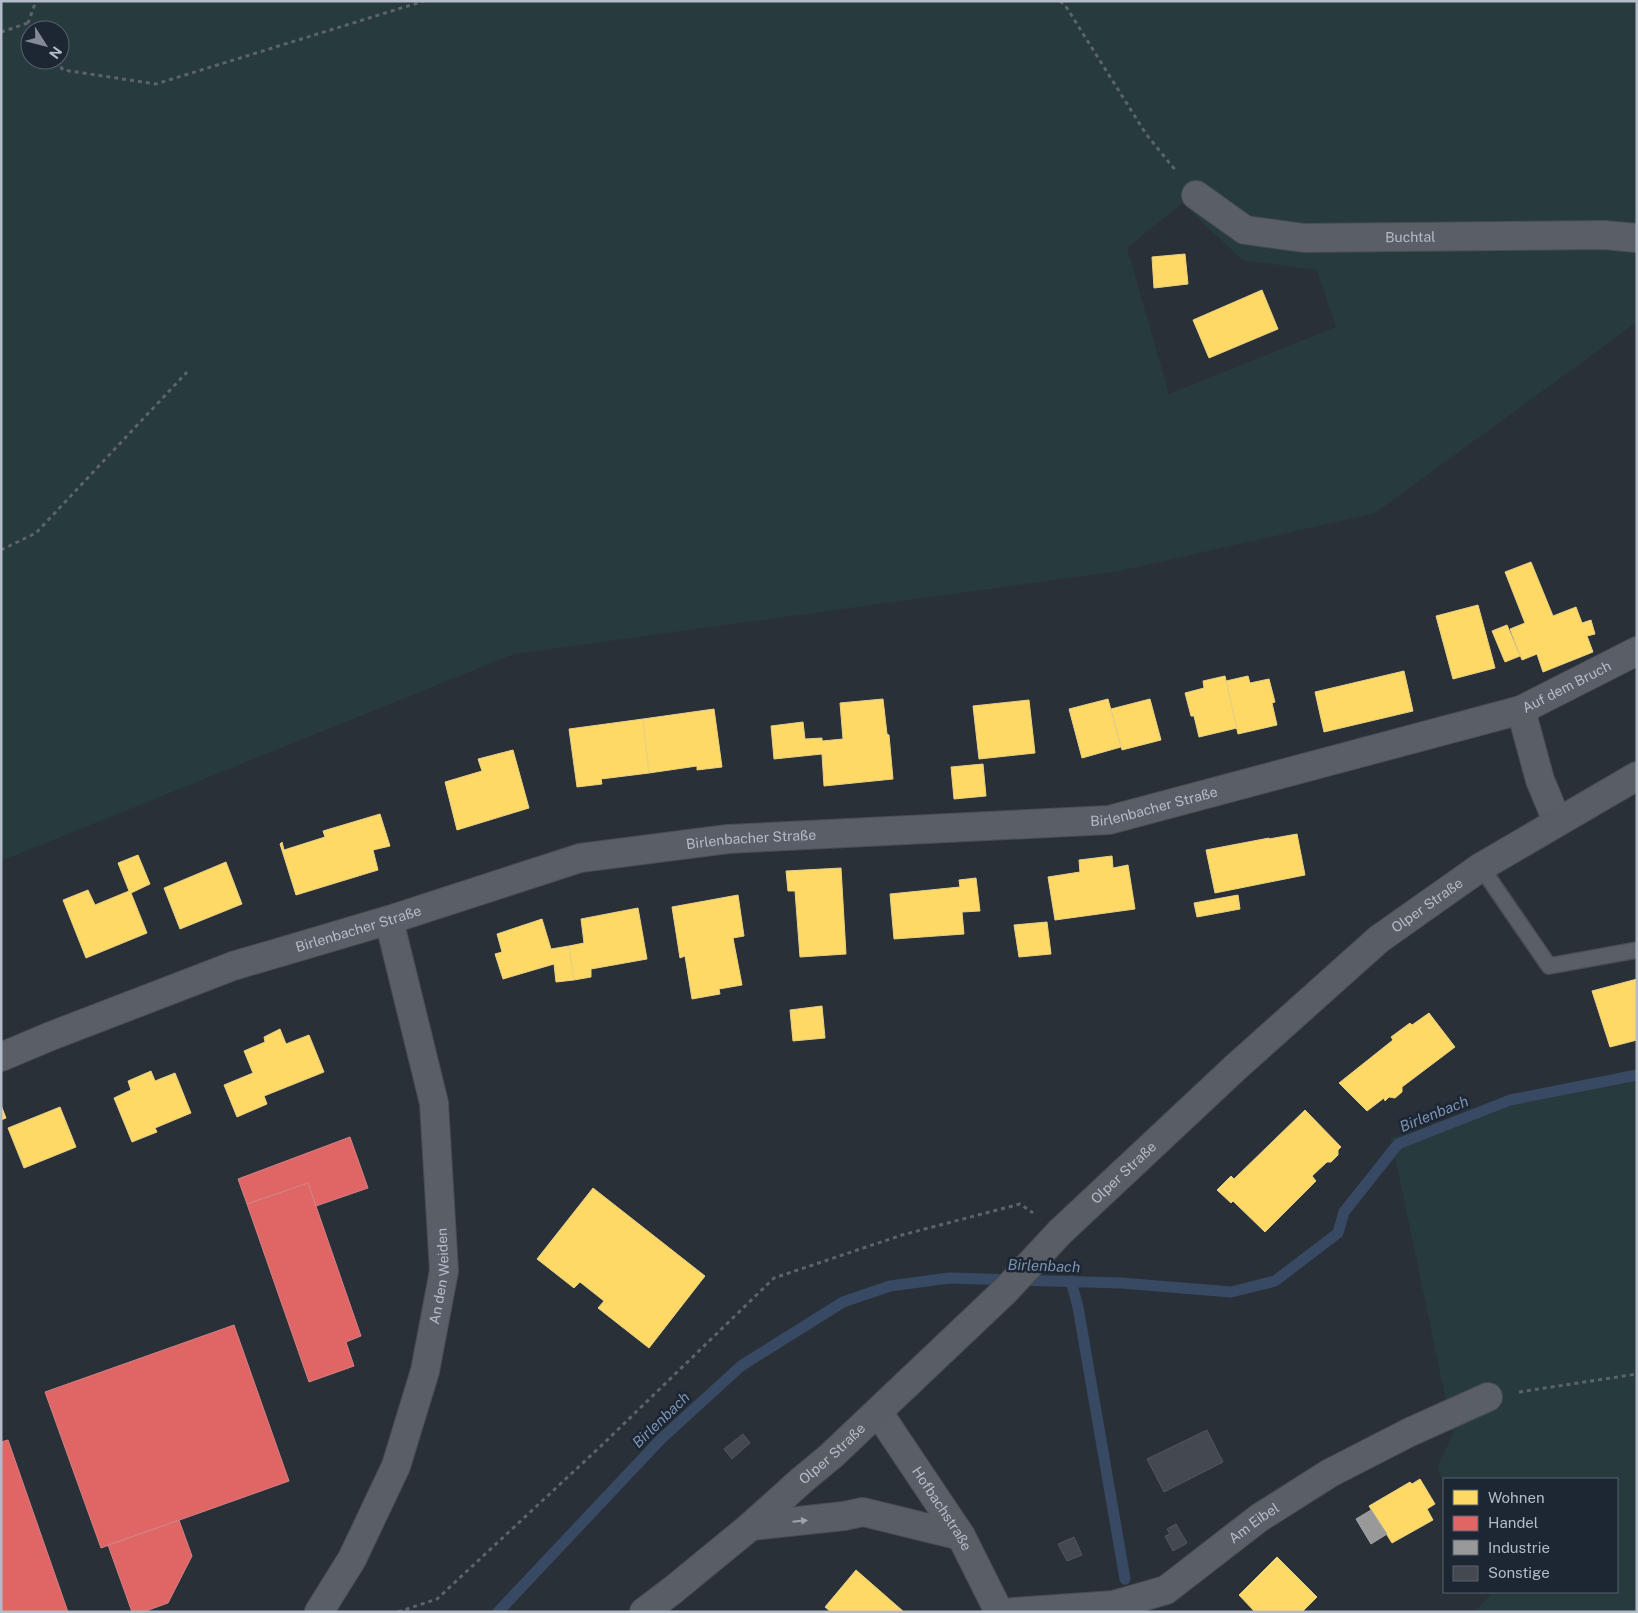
<svg xmlns="http://www.w3.org/2000/svg" width="1638" height="1613" font-family="'Public Sans',sans-serif">
	<style>
		.green { fill: #273a3e; fill-rule: evenodd }
		.homes { fill: #ffd966; stroke: #e8d084 }
		.shops { fill: #e06666; stroke: #d38084 }
		.industry { fill: #999; stroke: #a1a4a7 }
		.lines { fill: none; stroke-linecap: round; stroke-linejoin: round }
		.stream { stroke: #384963; stroke-width: 11 }
		.building { fill: #444950; stroke: #52575f }
		.lane-casing { stroke: #484c53; stroke-width: 18 }
		.street-casing { stroke: #484c53; stroke-width: 30 }
		.secondary-casing { stroke: #484c53; stroke-width: 30 }
		.path { stroke: #5d636a; stroke-width: 3; stroke-dasharray: 4 4; stroke-linecap: butt }
		.lane { stroke: #5a5e66; stroke-width: 15 }
		.street { stroke: #5a5e66; stroke-width: 28 }
		.secondary { stroke: #595d64; stroke-width: 28 }
		.oneway { fill: #9da4b0 }
		.labels { text-anchor: middle; stroke-width: 5; stroke-linejoin: round; paint-order: stroke }
		.street-label { font-size: 14px; fill: #b4bcc9; stroke: #1d2633 }
		.water-label { font-size: 15px; font-style: italic; fill: #7c92b1; stroke: #1d2633 }
	</style>
	<rect width="100%" height="100%" fill="#2a3038"/>
	<path class="green" d="M1 1H1637V322L1375 513 1120 571 514 654 1 861ZM30 30H60V60H30ZM1182 203 1242 260 1317 270 1336 327 1169 394 1127 248Z
		M1637 1069V1612H1474L1493 1592H1617V1479H1444V1483L1437 1467 1453 1434 1391 1138Z"/>
	<path class="homes" d="M1185 254 1188 284 1154 288 1152 257Z
		M1262 290 1278 329 1209 358 1193 320Z
		M1531 562 1553 616 1576 607 1582 623 1591 620 1595 634 1587 636 1593 652 1543 672 1537 654 1522 660 1510 629 1525 623 1505 572Z
		M1478 605 1495 668 1453 679 1436 616Z
		M1507 625 1520 656 1505 662 1492 631Z
		M1404 671 1413 711 1324 732 1315 692Z
		M1225 676 1237 728 1199 737 1194 716H1191L1185 693 1204 688 1203 681Z
		M1248 676 1250 683 1269 679 1275 702 1272 703 1277 725 1238 734 1226 681Z
		M883 699 887 734 889 735 893 779 824 786 822 754 774 759 771 726 803 722 805 739 822 738V741L843 739 840 703Z
		M1108 699 1121 747 1082 758 1069 709Z
		M1150 699 1161 740 1122 750 1111 709Z
		M1029 700 1035 753 979 759 973 706Z
		M714 709 722 767 697 770V766L649 773 643 719Z
		M643 719 649 773 601 779 602 784 577 787 569 729Z
		M513 750 529 808 457 830 445 782 482 771 478 759Z
		M983 764 986 796 954 799 951 767Z
		M380 814 390 846 373 850 378 870 296 895 280 844 282 842 284 850 325 837 323 831Z
		M1297 834 1305 875 1215 893 1206 850 1269 838V839Z
		M138 855 150 884 131 893 147 933 86 958 63 900 88 890 95 905 129 891 118 863Z
		M1112 856 1113 868 1128 865 1135 909 1055 920 1048 877 1080 872 1079 860Z
		M226 862 242 904 180 929 164 888Z
		M841 868 846 954 800 957 795 891H788L786 871Z
		M976 878 980 911 962 912 964 934 894 939 890 894 960 887 959 880Z
		M738 895 744 936 733 938 742 985 719 989 720 994 692 999 685 956 680 958 672 907Z
		M1238 895 1240 909 1197 917 1194 903Z
		M638 908 647 959 591 969V977L574 980 569 946 584 943 581 919Z
		M542 919 551 949 569 946 574 980 556 982 554 964 503 979 495 954 502 952 497 934Z
		M1047 922 1051 954 1019 957 1014 925Z
		M1637 979V1040L1610 1047 1592 991Z
		M822 1006 825 1038 793 1041 790 1010Z
		M1429 1013 1455 1047 1402 1087V1092L1395 1098 1389 1097 1385 1101 1384 1098 1367 1111 1339 1083 1393 1040 1391 1037 1410 1023 1412 1025Z
		M280 1029 286 1044 309 1035 324 1072 264 1096 267 1104 237 1117 224 1085 253 1073 244 1051 265 1042 264 1037Z
		M151 1071 155 1081 175 1073 191 1113 155 1128 157 1132 132 1142 114 1098 131 1090 128 1081Z
		M1 1105 6 1118 1 1120Z
		M60 1107 76 1147 24 1168 8 1128Z
		M1305 1110 1341 1147 1338 1150V1155L1331 1162H1327L1312 1176 1316 1181 1265 1232 1233 1201 1231 1203 1217 1190 1231 1176 1234 1179Z
		M593 1188 705 1276 649 1348 598 1308 604 1301 580 1282 574 1288 537 1259Z
		M1420 1479 1435 1504 1427 1509 1433 1520 1392 1543 1369 1506 1410 1482 1412 1484Z
		M1277 1557 1317 1597 1302 1612H1255L1239 1595Z
		M856 1570 904 1612H831L825 1607Z"/>
	<path class="shops" d="M350 1137 368 1188 316 1206 308 1183 247 1204 238 1179Z
		M308 1183 361 1336 346 1342 354 1366 309 1382 247 1204Z
		M234 1325 289 1481 101 1548 45 1392Z
		M8 1440 68 1612H1V1442Z
		M179 1520 192 1556 168 1603 143 1612H132L108 1545Z"/>
	<path class="industry" d="M1371 1510 1387 1534 1371 1544 1356 1519Z"/>
	<g class="lines">
		<path class="stream" d="M1071 1281 1078 1307 1125 1579
			M498 1612 661 1439 741 1366 843 1302 890 1286 949 1278 1121 1283 1231 1292 1275 1281 1338 1233 1344 1212 1398 1144 1510 1100 1637 1075"/>
	</g>
	<path class="building" d="M1207 1430 1223 1462 1164 1492 1147 1459Z
		M743 1434 750 1443 732 1459 724 1449Z
		M1176 1524 1187 1543 1173 1551 1165 1536 1170 1534 1167 1529Z
		M1074 1537 1082 1555 1067 1561 1058 1544Z"/>
	<g class="lines">
		<g class="lane-casing">
			<path id="lane" d="M1481 867 1549 966 1637 950"/>
		</g>
		<g class="street-casing">
			<g id="street">
				<path id="s1" d="M1196 195 1245 230 1304 238 1604 235 1637 238"/>
				<path d="M1521 710 1540 780 1557 821"/>
				<path id="s2" d="M1 1057 51 1036 233 966 389 920 580 858 728 839 1109 820 1521 710 1637 651"/>
				<path id="s3" d="M878 1412 961 1536 999 1612"/>
				<path id="s4" d="M319 1612 352 1559 396 1466 425 1371 444 1271 434 1103 389 920"/>
				<path id="s5" d="M1013 1612 1114 1605 1166 1590 1259 1518 1330 1473 1410 1432 1488 1397"/>
			</g>
		</g>
		<g class="secondary-casing">
			<g id="secondary">
				<path d="M751 1526 844 1516 863 1512 961 1536"/>
				<path id="s6" d="M644 1612 673 1590 751 1526 802 1480 831 1456 1006 1290 1060 1232 1236 1067 1379 939 1481 867 1637 776"/>
			</g>
		</g>
		<path class="path" d="M1060 1 1065 5 1146 134 1176 171
			M33 30 28 23 36 1
			M1 32 28 23
			M56 60 63 70 156 84 424 1
			M1 550 36 533 187 372
			M1519 1392 1637 1374
			M398 1612 437 1599 601 1446 774 1278 902 1235 1020 1204 1033 1213"/>
		<use href="#lane" class="lane"/>
		<use href="#street" class="street"/>
		<use href="#secondary" class="secondary"/>
	</g>
	<defs><path id="oneway-solid" d="M-6-.8H1V-3.2L6.5 0L1 3.2V.8H-6Z" transform="scale(1.25)"/></defs>
	<use class="oneway" href="#oneway-solid" transform="translate(800 1521) rotate(-6)"/>
	<g class="labels">
		<g class="street-label">
			<text dy="5" stroke="none"><textPath href="#s1" startOffset="226">Buchtal</textPath></text>
			<text dy="5" stroke="none"><textPath href="#s2" startOffset="1621">Auf dem Bruch</textPath></text>
			<text dy="5" stroke="none"><textPath href="#s2" startOffset="1190">Birlenbacher Straße</textPath></text>
			<text dy="5" stroke="none"><textPath href="#s2" startOffset="785">Birlenbacher Straße</textPath></text>
			<text dy="5" stroke="none"><textPath href="#s6" startOffset="1056">Olper Straße</textPath></text>
			<text dy="5" stroke="none"><textPath href="#s2" startOffset="380">Birlenbacher Straße</textPath></text>
			<text dy="5" stroke="none"><textPath href="#s6" startOffset="651">Olper Straße</textPath></text>
			<text dy="5" stroke="none"><textPath href="#s4" startOffset="361">An den Weiden</textPath></text>
			<text dy="5" stroke="none"><textPath href="#s6" startOffset="246">Olper Straße</textPath></text>
			<text dy="5" stroke="none"><textPath href="#s3" startOffset="116">Hofbachstraße</textPath></text>
			<text dy="5" stroke="none"><textPath href="#s5" startOffset="266">Am Eibel</textPath></text>
		</g>
		<g class="water-label">
			<text transform="translate(1434 1114) rotate(-22)" y="5">Birlenbach</text>
			<text transform="translate(1044 1266) rotate(2)" y="5">Birlenbach</text>
			<text transform="translate(661 1420) rotate(-44)" y="5">Birlenbach</text>
		</g>
	</g>
	<rect width="1638" height="1613" fill="none" stroke="#b4bcc9" stroke-width="5"/>
	<rect x="1443" y="1478" width="175" height="115" fill="#1d2633" stroke="#59626f"/>
	<rect x="1453" y="1490" width="25" height="15" fill="#ffd966" stroke="#59626f"/>
	<text x="1488" y="1503" font-size="15" fill="#b4bcc9">Wohnen</text>
	<rect x="1453" y="1516" width="25" height="15" fill="#e06666" stroke="#59626f"/>
	<text x="1488" y="1528" font-size="15" fill="#b4bcc9">Handel</text>
	<rect x="1453" y="1540" width="25" height="15" fill="#999999" stroke="#59626f"/>
	<text x="1488" y="1553" font-size="15" fill="#b4bcc9">Industrie</text>
	<rect x="1453" y="1566" width="25" height="15" fill="#444950" stroke="#59626f"/>
	<text x="1488" y="1578" font-size="15" fill="#b4bcc9">Sonstige</text>
	<g transform="translate(45 45) rotate(126)"><circle r="24" fill="#1d2633" stroke="#59626f"/>
	<path d="M0-4L9 19L0 12L-9 19Z" fill="#848b96"/>
	<text y="-8" font-size="14" font-weight="bold" text-anchor="middle" fill="#b4bcc9">N</text>
	</g>
</svg>
